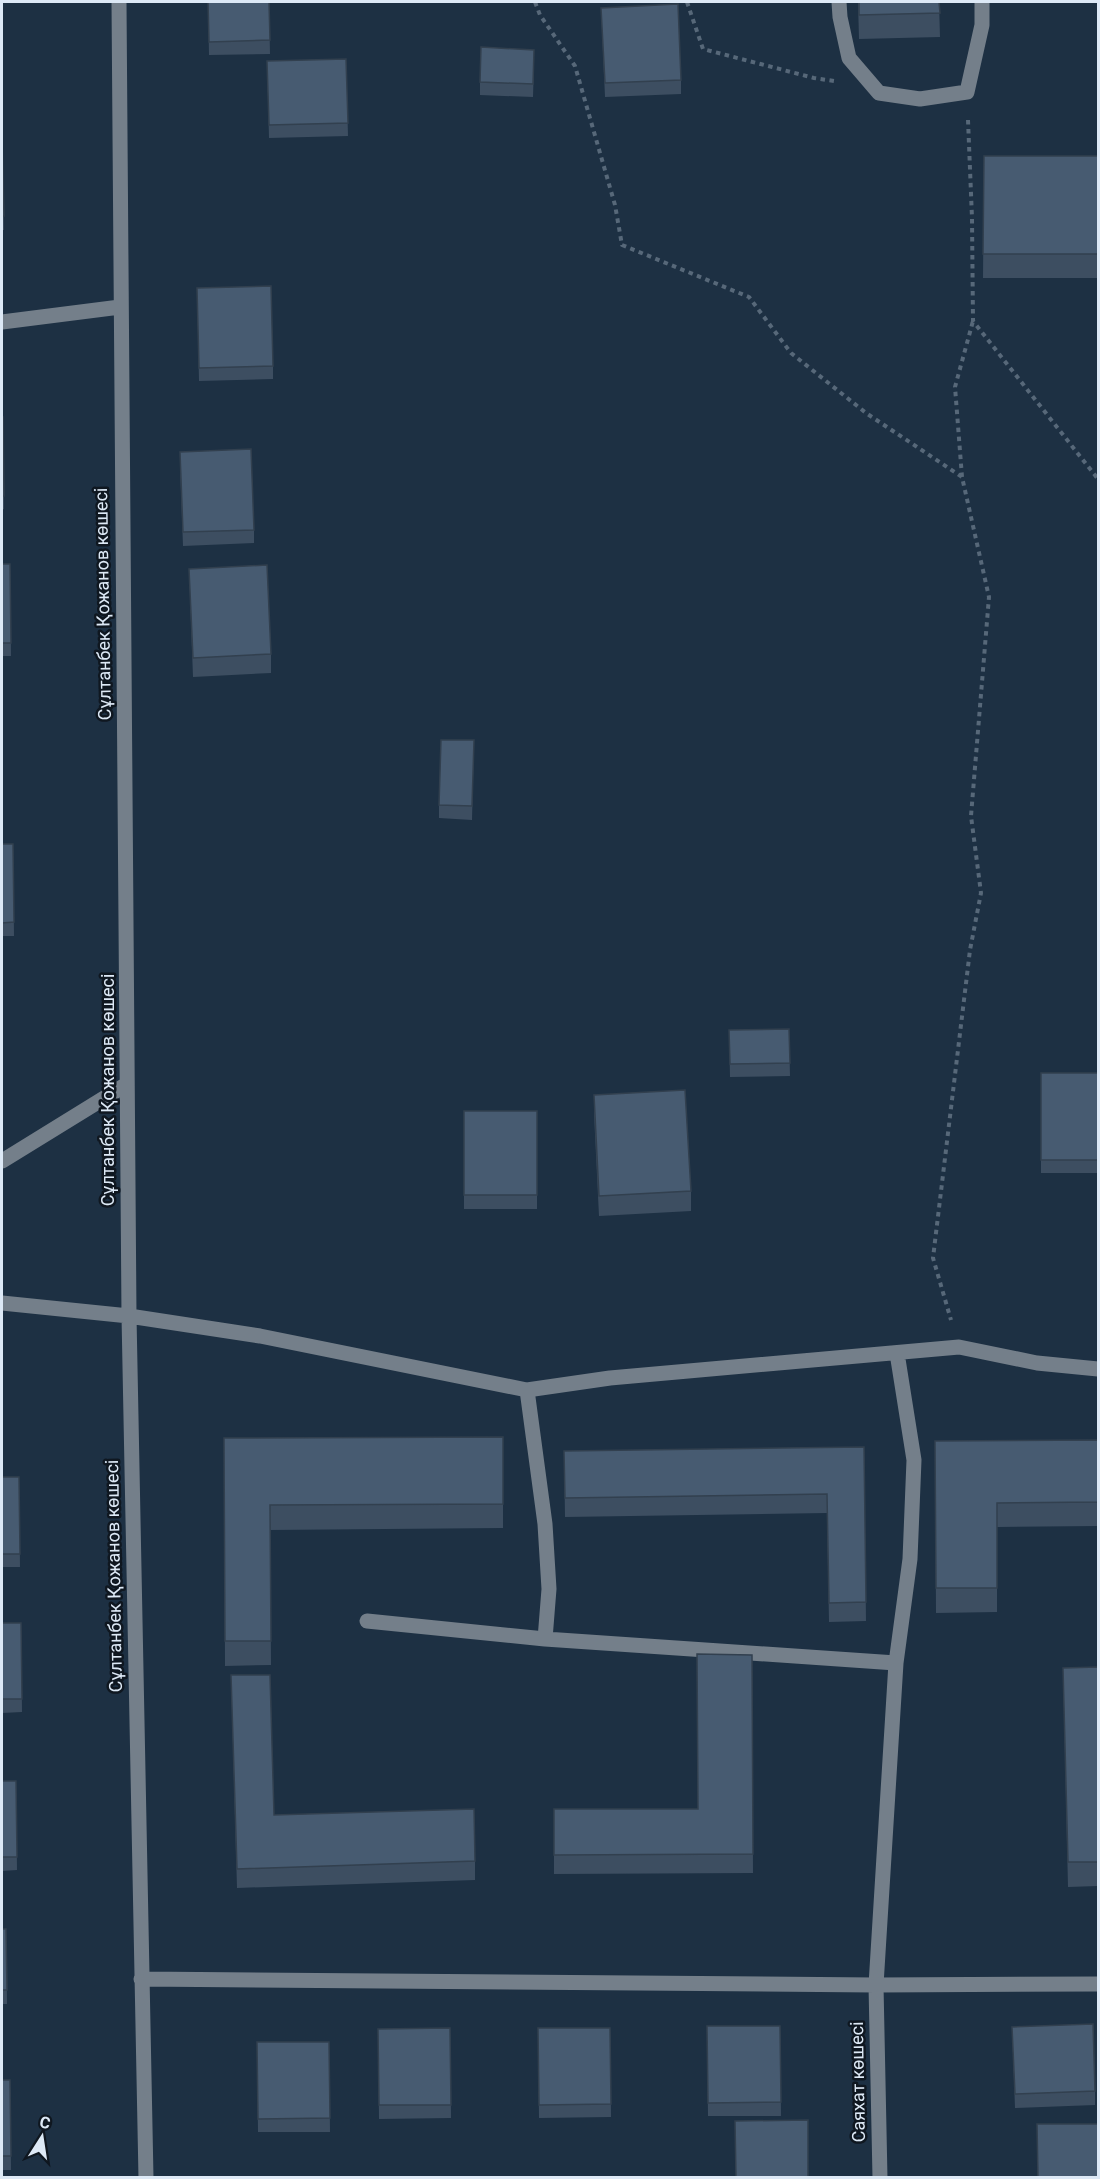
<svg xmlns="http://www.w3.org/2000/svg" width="1100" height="2179" font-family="Roboto,sans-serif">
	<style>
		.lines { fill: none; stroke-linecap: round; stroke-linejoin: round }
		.path { stroke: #576879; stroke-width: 4; stroke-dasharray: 4.5 4.5; stroke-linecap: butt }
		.minor { stroke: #747f8a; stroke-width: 15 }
		.wall { fill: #3d4e61 }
		.building { fill: #475b71; stroke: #32404f; stroke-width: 1.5 }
		.labels { text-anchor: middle; stroke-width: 5; stroke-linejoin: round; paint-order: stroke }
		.street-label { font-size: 18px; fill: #dde9f6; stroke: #0f1720 }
	</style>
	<rect width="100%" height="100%" fill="#1d3043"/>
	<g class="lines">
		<path class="path" d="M535 2 540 15 575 66 615 205 622 245 749 297 791 353 866 413 962 477 989 597 971 816 981 893 970 950 933 1258 951 1320
			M687 2 703 49 814 78 834 81
			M968 120 972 218 973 321 1098 479
			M962 477 955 387 973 321"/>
		<path class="minor" d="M119 2 129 1316 146 2178
			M839 2 840 17 849 58 879 93 920 99 967 92 982 25V2
			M2 322 120 307
			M2 1161 127 1084
			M2 1303 129 1316 260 1336 527 1390 610 1378 959 1347 1037 1363 1098 1369
			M527 1390 545 1524 549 1589 545 1639
			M367 1621 545 1639 896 1663 876 1985 880 2178
			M896 1663 910 1559 914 1460 897 1353
			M141 1979 876 1985 1098 1984"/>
	</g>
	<path class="wall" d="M208 2H269L270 54 209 55Z
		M858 2H939L940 37 859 39Z
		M601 8 681 80V94L605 97Z
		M346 59 348 136 269 138 267 61Z
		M534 63 533 97 480 95V82Z
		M2 138 4 230H2Z
		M984 156H1098V278H983Z
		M197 288 273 366V379L199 381Z
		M2 417H3L4 509 2 510Z
		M180 465 254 530V543L183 546Z
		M2 564H10L11 656H2Z
		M189 569 271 654V673L193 677Z
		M474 740 472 820 439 818V805Z
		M2 844H13L14 936H2Z
		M789 1029 790 1076 730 1077 729 1030Z
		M1041 1073H1098V1173H1041Z
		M594 1095 691 1191V1211L599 1216 594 1114Z
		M464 1111H537V1209H464Z
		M503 1437V1528L270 1530 271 1665 225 1666 224 1438Z
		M1098 1440V1526L997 1527V1612L936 1613 935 1441Z
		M864 1447 866 1621 829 1622 827 1513 565 1517 564 1451Z
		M2 1477H19L20 1567H2Z
		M2 1623H21L22 1712 2 1713Z
		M752 1655 753 1873 554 1874V1809H698Z
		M1098 1667V1886L1068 1887 1063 1668Z
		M231 1675 274 1815 475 1861V1880L237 1888Z
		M2 1781H16L17 1870 2 1871Z
		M2 1929H6L7 2004H2Z
		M707 2026H780L781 2116H708Z
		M1012 2027 1095 2091V2105L1015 2108Z
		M450 2028 451 2118 379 2119 378 2029Z
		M538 2028H610L611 2117 539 2118Z
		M257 2042H329L330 2132H258Z
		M2 2080H10L11 2170H2Z"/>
	<path class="building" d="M208 2H269L270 40 209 42Z
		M859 2H939L940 13 859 15Z
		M678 4 681 80 605 83 601 8Z
		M481 47 534 50 533 84 480 82Z
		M346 59 348 123 269 125 267 61Z
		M2 138 4 216H2Z
		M984 156H1098V254H983Z
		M271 286 273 366 199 368 197 288Z
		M2 417H3L4 496H2Z
		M251 449 254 530 183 532 180 452Z
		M2 564H10L11 643H2Z
		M267 565 271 654 193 658 189 569Z
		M441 740H474L472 806 439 805Z
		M2 844H13L14 922 2 923Z
		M789 1029 790 1063 730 1064 729 1030Z
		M1041 1073H1098V1160H1041Z
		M685 1090 691 1191 599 1196 594 1095Z
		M464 1111H537V1195H464Z
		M503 1437V1504L270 1505 271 1641H225L224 1438Z
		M1098 1440V1502L997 1503V1588H936L935 1441Z
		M864 1447 866 1602 829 1603 827 1494 565 1498 564 1451Z
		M2 1477H19L20 1554H2Z
		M2 1623H21L22 1699H2Z
		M697 1654 752 1655 753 1854 554 1855V1809H698Z
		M1098 1667V1862H1068L1063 1668Z
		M231 1675H270L274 1815 474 1809 475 1861 237 1869Z
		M2 1781H16L17 1857H2Z
		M2 1929H6L7 1990H2Z
		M1093 2024 1095 2091 1015 2094 1012 2027Z
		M707 2026H780L781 2102 708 2103Z
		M450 2028 451 2105H379L378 2029Z
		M538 2028H610L611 2104 539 2105Z
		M257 2042H329L330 2118 258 2119Z
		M2 2080H10L11 2156H2Z
		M808 2120V2178H736L735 2121Z
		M1037 2124H1098V2178H1038Z"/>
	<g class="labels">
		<g class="street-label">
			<text transform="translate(103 604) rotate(-91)" y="6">Сұлтанбек Қожанов көшесі</text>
			<text transform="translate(108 1090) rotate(-90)" y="6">Сұлтанбек Қожанов көшесі</text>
			<text transform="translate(114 1576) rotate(-91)" y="6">Сұлтанбек Қожанов көшесі</text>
			<text transform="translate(858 2082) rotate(-91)" y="6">Саяхат көшесі</text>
		</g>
	</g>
	<rect width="1100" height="2179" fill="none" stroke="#dde9f6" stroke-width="6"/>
	<g transform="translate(42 2137) rotate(12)" stroke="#0f1720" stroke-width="4.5" paint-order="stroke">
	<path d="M0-4.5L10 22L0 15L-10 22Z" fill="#dde9f6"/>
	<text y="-9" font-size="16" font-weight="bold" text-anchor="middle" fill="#dde9f6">С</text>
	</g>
</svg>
